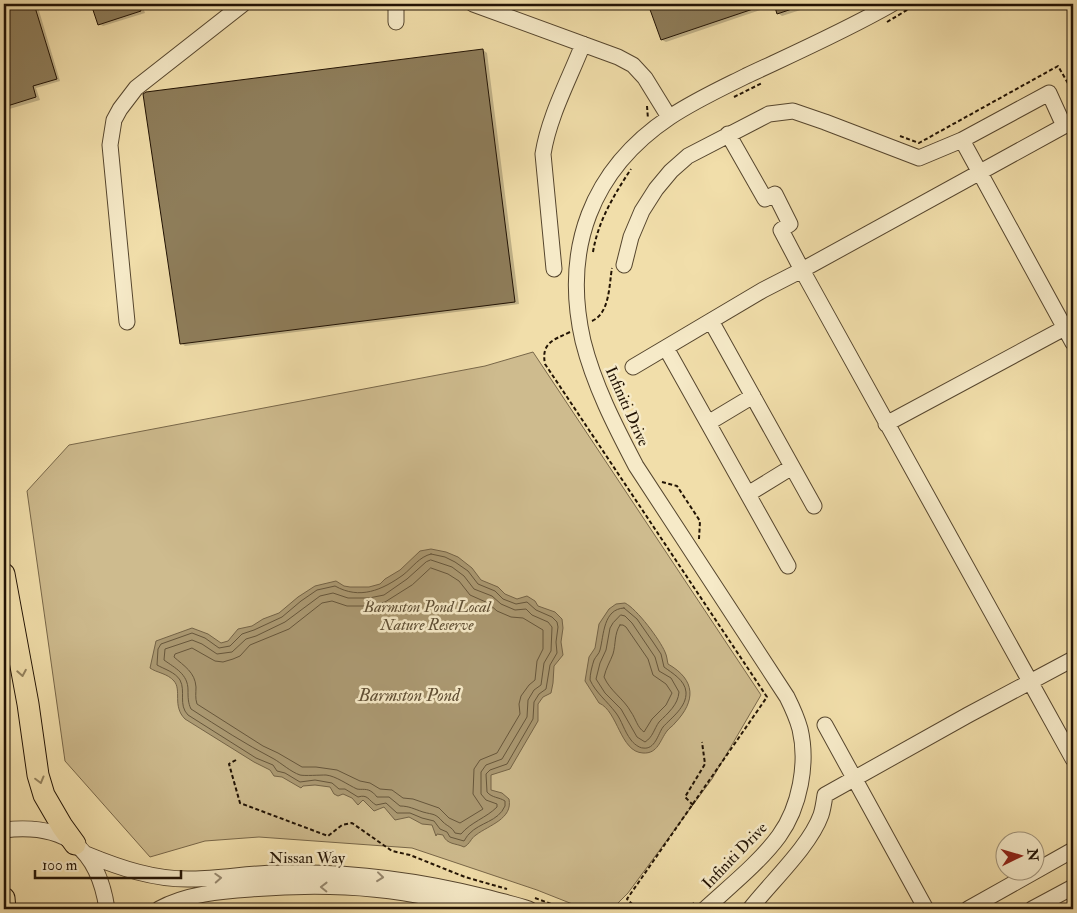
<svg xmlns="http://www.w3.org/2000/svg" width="1077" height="913" font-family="'IM FELL Double Pica',serif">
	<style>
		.green { fill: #cebb8e; stroke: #786749 }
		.water { fill: #ab9972; stroke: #746346 }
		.shadow { fill: #0003 }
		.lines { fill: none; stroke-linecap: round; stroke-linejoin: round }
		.shore { stroke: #66563b; stroke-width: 1 }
		.building { fill: #8e7d5a; stroke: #221304 }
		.minor-casing { stroke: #56462e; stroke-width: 17 }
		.highway-casing { stroke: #221304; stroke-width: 23 }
		.path { stroke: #221304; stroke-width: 2; stroke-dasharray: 4 2.5; stroke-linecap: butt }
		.minor { stroke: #f6eac8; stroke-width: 15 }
		.highway { stroke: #f1deaa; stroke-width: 21 }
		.oneway { stroke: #94835f }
		.oneway2 { stroke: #978970 }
		.labels { text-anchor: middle; stroke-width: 5; stroke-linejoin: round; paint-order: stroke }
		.street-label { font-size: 16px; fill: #221304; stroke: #f6eac8 }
		.park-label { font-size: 16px; font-style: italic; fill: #5e4e34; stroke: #f6eac8 }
		.water-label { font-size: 18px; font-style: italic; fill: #604f35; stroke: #f6eac8 }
	</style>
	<rect width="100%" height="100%" fill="#f1deaa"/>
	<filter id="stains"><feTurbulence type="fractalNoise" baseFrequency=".004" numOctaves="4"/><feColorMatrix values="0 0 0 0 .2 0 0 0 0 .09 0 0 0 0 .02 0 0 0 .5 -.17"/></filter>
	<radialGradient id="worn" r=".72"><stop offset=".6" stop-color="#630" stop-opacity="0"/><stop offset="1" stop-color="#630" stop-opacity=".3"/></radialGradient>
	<path class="green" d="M533 352 761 695 712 779 628 893 612 909H585L537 890 412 848 259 837 205 841 150 857 65 761 27 491 69 445 485 366Z"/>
	<path class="water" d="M431 549 446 552 458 557 472 568 481 580 498 587 505 594 517 599 527 596 535 601 538 606 555 612 562 619 563 628 561 642 563 655 554 666 553 683 551 693 543 697 538 704V721L510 769 491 775V790L502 793 509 799C513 819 489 825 476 835 471 838 470 844 464 847 456 843 447 845 443 835L437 834 436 836 432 825 422 824 409 817 395 820 384 807 374 811 363 800 358 805 352 798 343 794 338 796 334 794 330 787 315 785 303 786 301 788 282 777 274 776 270 770 254 762 185 719C172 706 182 690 174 681 167 673 157 673 150 668L156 641 192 628 208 634 221 643 228 641 238 629 252 626 263 619 279 613 298 597 315 586 336 581 344 586 350 587H369L380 584 385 579 400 570 420 551Z
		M625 603C637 609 660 640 665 652 667 656 667 660 668 664 696 680 696 701 675 723 673 726 669 728 667 731 660 740 658 754 643 753 620 752 618 711 599 703L585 681 589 657 595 648 599 624 609 609 616 604Z"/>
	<path class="shadow" d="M4 4H37L60 81 36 88 40 100 6 110 4 108Z
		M93 4H142L145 13 103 26 99 24Z
		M650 4H819L782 16 778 13 775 5 666 42 662 40Z
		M483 50 487 53 519 304 185 346 181 343Z"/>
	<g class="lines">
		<path class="shore" d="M431 554 445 557 455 562 468 571 478 584 495 591 503 599 516 604 527 602 536 610 552 617 557 622 558 627 556 642 557 653 550 665 546 689 539 694 534 702 533 719 507 764 490 770 486 774 487 792C492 798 499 797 505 801V806C498 822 480 822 469 834 467 836 466 838 464 841L450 837 447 832 440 829 434 821 422 818 410 813H397L386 803 376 805C368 800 368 794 358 797L345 789H339L332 783 315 780 300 782 285 773 277 771 273 765 256 758 188 715C178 705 186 691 180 680 175 672 164 669 157 665L158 649 161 644 192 633 205 638 219 648 230 646 242 634 254 630 282 617 301 601 317 590 335 586C360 600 382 590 403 575 413 567 419 557 431 554Z
			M431 560 452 567 464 576 474 589 492 596 501 604 515 610 526 609 532 615 548 622 552 627 551 651 544 663 541 685 534 690 528 700 527 717 502 759 486 765 481 772V794L486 800 497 804V807C486 818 471 822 461 834L455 833C452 827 447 826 443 822 435 813 434 815 423 812 414 809 409 806 400 806L389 797H377C376 796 374 793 372 792 367 788 362 790 357 789 348 785 336 776 326 775 320 775 304 776 300 775 291 772 281 763 274 759 245 744 219 727 191 709 188 703 188 697 188 690 188 674 175 668 164 660L165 649 192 640 202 644 217 654 232 652 246 639 256 636 285 622 320 596 333 593 348 598H369L384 595 407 579 426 562Z
			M431 568 448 574 459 581 470 595 488 603 497 611 511 617 523 618 543 630V649L537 661 535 680 529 685 521 696 519 704 520 714 497 753 480 760 474 769 473 794 483 809 460 823 449 818 439 808 413 799 403 798 392 790 380 789 370 783 360 781 337 770 316 767H302L278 753 263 746 197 704C195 698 196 693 196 687 195 672 184 666 174 657L175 654 192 648 215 661 223 662 233 659 240 656 250 645 289 629 322 603 332 601 347 606H369L385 602 412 585Z
			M624 608 637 619 653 642 661 654 664 667C672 673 685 680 686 692 687 707 671 718 663 727 658 734 655 750 643 748 639 748 633 743 631 740 624 731 622 721 616 713 607 701 596 693 590 680 590 674 592 666 594 660 596 656 599 654 600 650 604 635 603 609 624 608Z
			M621 615 625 616 632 623 655 657 659 671 671 678 679 692C678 705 668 713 659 722 654 729 653 737 645 742L637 737 621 709 605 693 596 679 600 663 606 650 610 628 613 623Z
			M620 625H623L626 627 648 659 653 675 666 684 672 693 666 705 652 719 644 732C637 727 636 719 631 712 624 699 610 691 604 677 606 668 610 662 613 654 616 644 614 634 620 625Z"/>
	</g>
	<path class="building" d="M4 4H34L57 79 33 86 36 97 4 107Z
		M91 4H139L141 11 98 25Z
		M648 4H764L765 5 661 40Z
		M774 4H804V5L777 14Z
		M483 49 515 302 180 344 143 94 146 92Z"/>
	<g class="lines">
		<g class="minor-casing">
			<path id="minor" d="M396 4V22
				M473 4 618 57 633 65 645 78 669 117
				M728 134 765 199 775 194 790 224 781 230 802 270 1073 759
				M962 140 1073 343
				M624 265 631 237 642 211 656 189 671 171 688 156 769 114 793 111 825 122 919 158 962 140 1049 93 1064 126 802 270 763 290 633 367
				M554 269 543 154C549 116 569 80 583 44
				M711 321 814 506
				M127 322 110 145 114 120 120 109 136 88 243 4
				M666 348 788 566
				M708 423 753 396
				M886 424 1072 324
				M748 494 792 467
				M825 725 926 909
				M4 830C65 823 98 848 107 909
				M86 854C120 868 155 880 192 879 221 879 250 873 279 873 349 871 417 880 485 897 499 901 514 904 529 909
				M159 909C186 894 221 891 251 889 311 884 372 885 431 898 446 901 461 905 476 909
				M705 909C729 887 760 862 779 836 800 807 808 763 800 729 797 718 792 707 787 697L636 466C615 426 594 385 583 341 562 249 591 170 670 117 694 101 720 89 746 76 795 53 845 31 892 4
				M750 909C771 882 810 846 821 815 823 809 824 802 825 795L968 715 1073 659
				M968 909 1073 850
				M1032 909 1073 887"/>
		</g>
		<g class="highway-casing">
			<path id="highway" d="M4 574 28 704 38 775 44 795 62 826 75 844
				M4 898 5 909"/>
		</g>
		<path class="path" d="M887 22 917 4
			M734 97 762 83
			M647 106 648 119
			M900 136 919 143 1058 66 1073 92
			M593 252C598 221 614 195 631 169
			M592 321C610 313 609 285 612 268
			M570 332C553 340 541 343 545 364L767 697 627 899 637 909
			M662 482 677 486 700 521 699 539
			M236 760 229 764 240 803 328 836 342 825 352 823 392 851 410 855 465 877 507 889
			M693 805 685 797 705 764 702 742
			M535 898 565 909
			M403 906 413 908
			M687 909 694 903"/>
		<use href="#minor" class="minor"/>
		<use href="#highway" class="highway"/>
	</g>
	<defs><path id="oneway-chevron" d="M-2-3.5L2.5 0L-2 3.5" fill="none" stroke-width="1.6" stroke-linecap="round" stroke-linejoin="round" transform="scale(1.25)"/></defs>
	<g class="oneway">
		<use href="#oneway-chevron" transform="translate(22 673) rotate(80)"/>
		<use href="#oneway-chevron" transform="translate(40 780) rotate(75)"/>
	</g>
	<g class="oneway2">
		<use href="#oneway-chevron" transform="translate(380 877) rotate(6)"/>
		<use href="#oneway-chevron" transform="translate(218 878) rotate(-3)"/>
		<use href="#oneway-chevron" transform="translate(324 887) rotate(-179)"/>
	</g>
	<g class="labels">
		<g class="street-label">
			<text transform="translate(628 406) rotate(66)" y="6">Infiniti Drive</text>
			<text transform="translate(734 855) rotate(-46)" y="6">Infiniti Drive</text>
			<text x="307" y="863">Nissan Way</text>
		</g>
		<g class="park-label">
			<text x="427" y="612">Barmston Pond Local<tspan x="427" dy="18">Nature Reserve</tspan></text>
		</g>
		<g class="water-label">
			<text x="409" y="701">Barmston Pond</text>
		</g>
	</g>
	<rect width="1077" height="913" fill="none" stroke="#f1deaa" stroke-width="20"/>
	<rect x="5" y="5" width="1067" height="903" fill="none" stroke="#221304" stroke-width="2.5"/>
	<rect x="10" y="10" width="1057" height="893" fill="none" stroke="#221304"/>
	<g transform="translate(1020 856) rotate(85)"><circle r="24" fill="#f6eac8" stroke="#a1947a"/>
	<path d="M0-4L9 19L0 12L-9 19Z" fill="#8f2418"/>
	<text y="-8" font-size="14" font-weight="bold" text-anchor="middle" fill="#221304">N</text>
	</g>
	<path d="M35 870v8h146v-8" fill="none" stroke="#221304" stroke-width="2.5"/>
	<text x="42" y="870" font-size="15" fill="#221304" stroke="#f6eac8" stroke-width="4" paint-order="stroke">100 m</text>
	<rect width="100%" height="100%" filter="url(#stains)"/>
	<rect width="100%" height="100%" fill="url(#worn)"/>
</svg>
